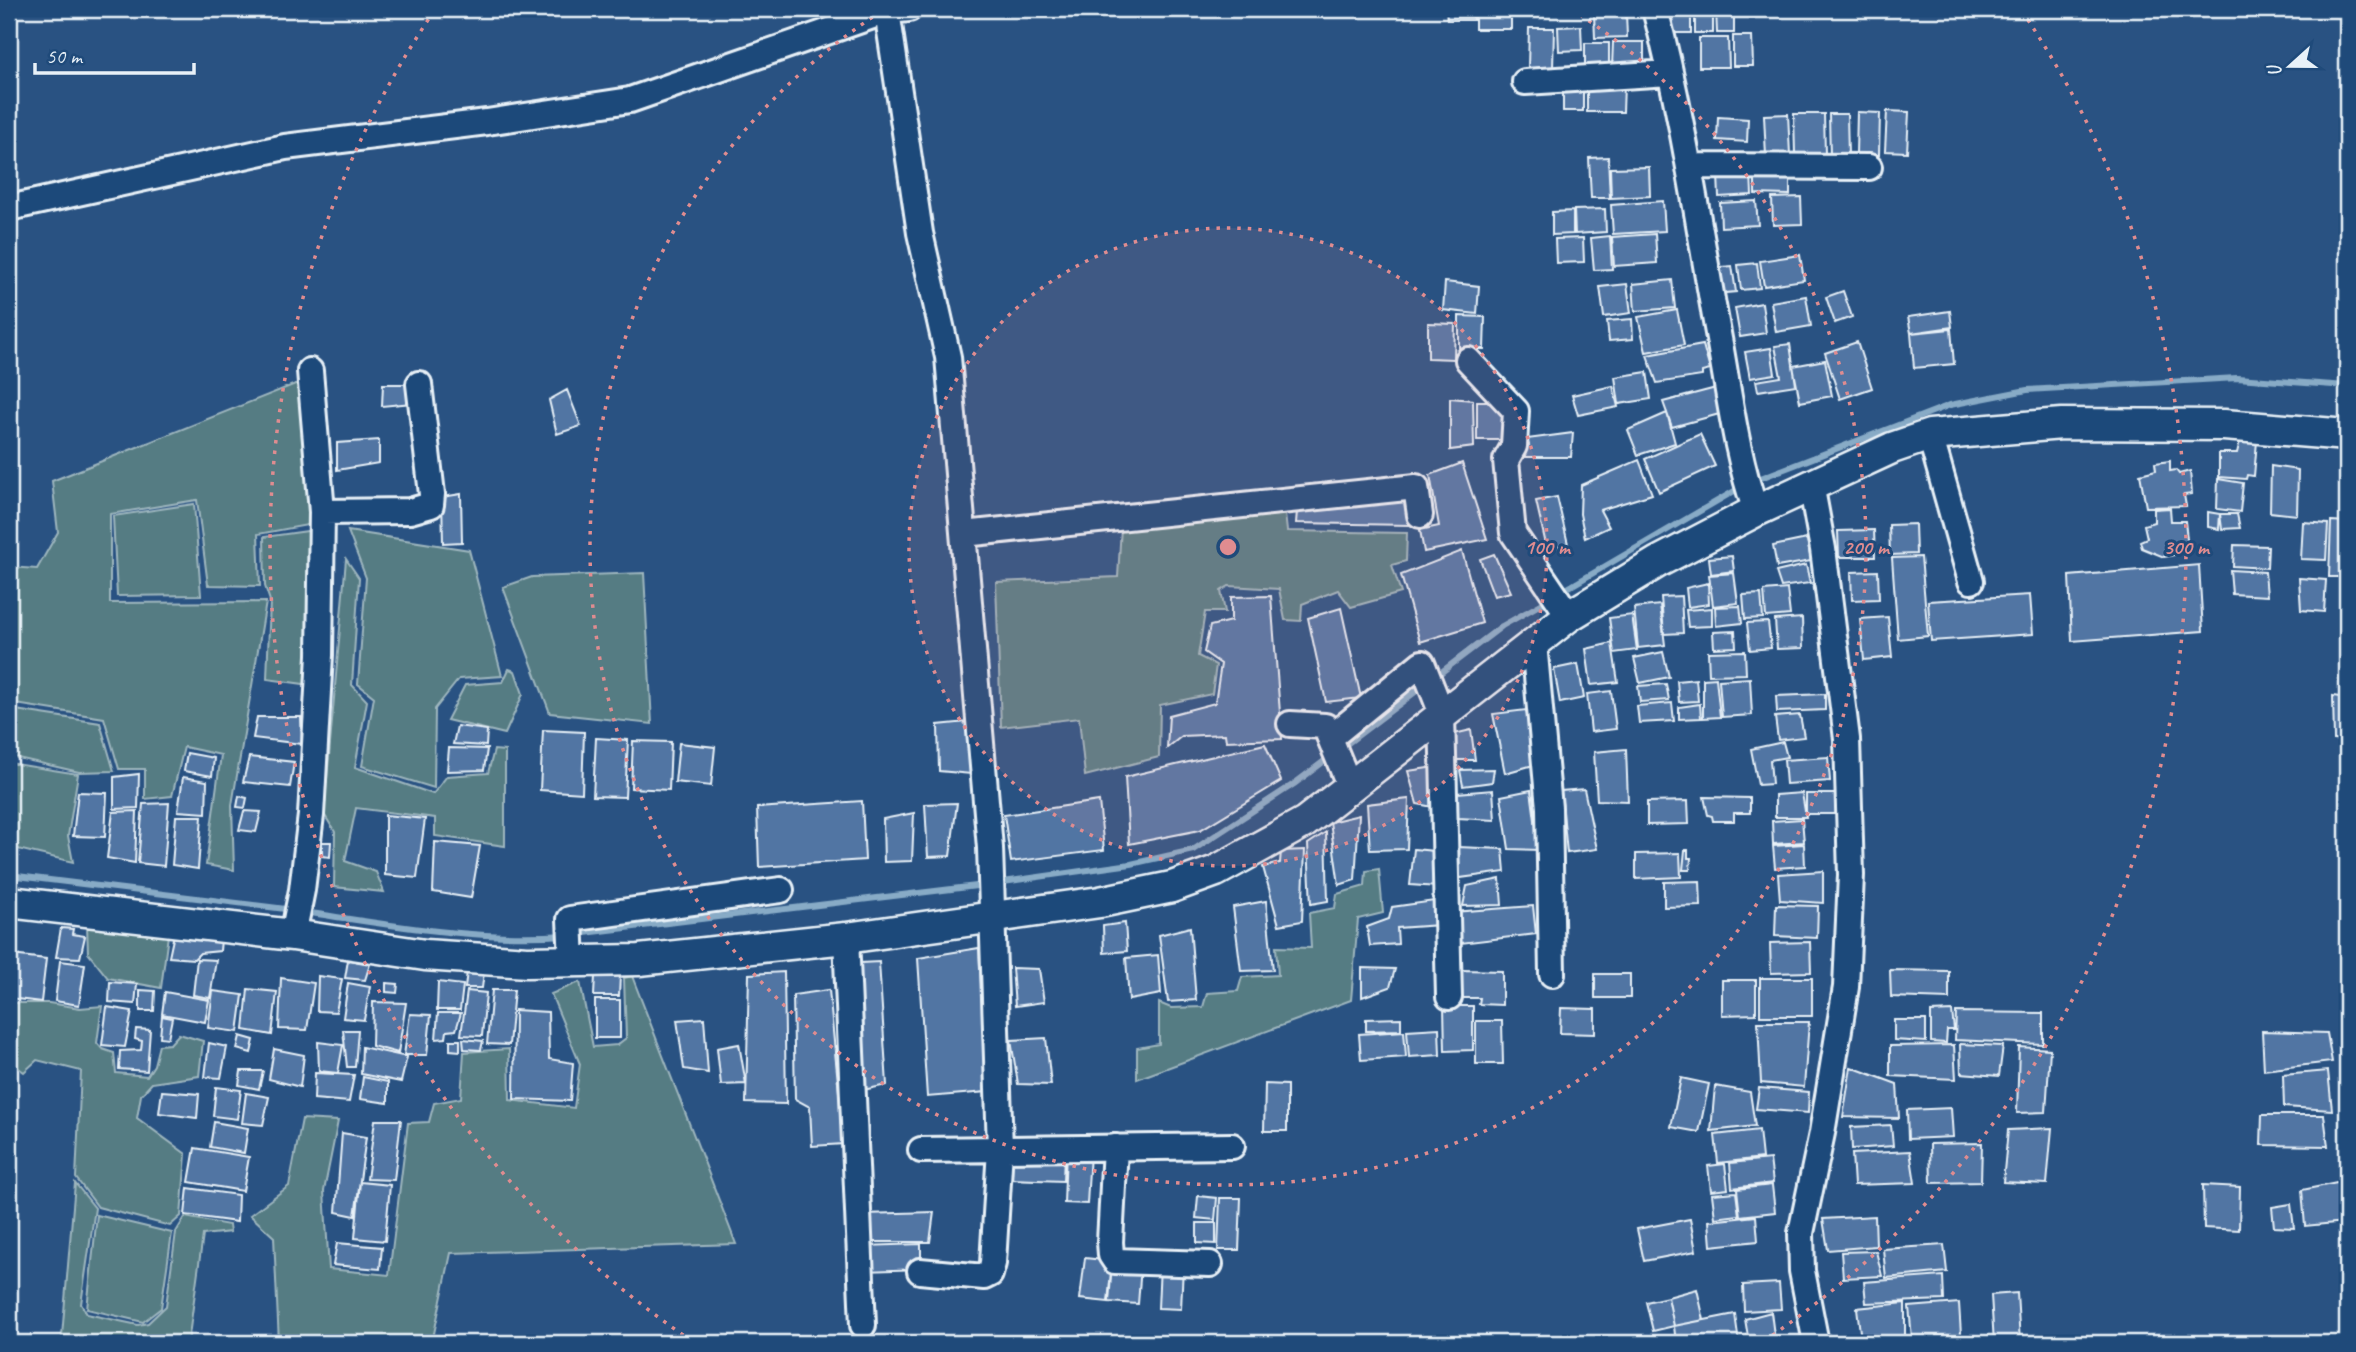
<svg xmlns="http://www.w3.org/2000/svg" width="2356" height="1352" font-family="Caveat,sans-serif">
	<style>
		.green { fill: #557c83; stroke: #9eb6be; stroke-width: 2 }
		.lines { fill: none; stroke-linecap: round; stroke-linejoin: round }
		.stream { stroke: #88abc6; stroke-width: 6 }
		.building { fill: #5174a3; stroke: #e8f1f8; stroke-width: 2 }
		.minor-casing { stroke: #e8f1f8; stroke-width: 30 }
		.major-casing { stroke: #e8f1f8; stroke-width: 35 }
		.minor { stroke: #1f4a7a; stroke-width: 24 }
		.major { stroke: #1f4a7a; stroke-width: 30 }
		.ring { fill: none; stroke: #df8c90; stroke-width: 3.5; stroke-dasharray: 3.5 7 }
		.centre { fill: #df8c90; stroke: #1f4a7a; stroke-width: 3.5 }
		.ring-label { font-size: 21px; text-anchor: middle; font-weight: bold; fill: #df8c90; stroke: #1f4a7a; stroke-width: 6; stroke-linejoin: round; paint-order: stroke }
	</style>
	<rect width="100%" height="100%" fill="#295282"/>
	<filter id="ink" filterUnits="userSpaceOnUse"><feTurbulence type="fractalNoise" baseFrequency=".0143" numOctaves="2"/><feDisplacementMap in="SourceGraphic" scale="14" xChannelSelector="R" yChannelSelector="G"/><feConvolveMatrix kernelMatrix="1 2 1 2 8 2 1 2 1" color-interpolation-filters="sRGB"/></filter>
	<g filter="url(#ink)">
		<path class="green" d="M303 381 313 524 258 534 260 586 208 585 197 500 110 514V603L266 602 232 805 234 870 206 865 221 755 184 747 172 796 145 799V769H119L104 718 9 703V567L37 569 58 532 52 481Z
			M194 504 201 595 117 596 113 516Z
			M1285 514 1287 531 1407 533 1406 561 1392 565 1401 593 1351 607 1338 590 1302 604 1301 621 1285 620 1279 589 1229 586 1221 591 1225 612H1205L1198 656 1216 665 1212 694 1160 705 1159 757 1085 776 1079 718 1001 727 996 582 1118 577 1121 527Z
			M315 530 311 685 267 679 270 601 265 586 264 537Z
			M348 531 469 550 502 676 459 679 435 709 434 788 362 766 374 697 358 684 366 578Z
			M346 559 359 578 352 685 367 701 355 767 433 794 447 776 488 773 494 750 505 751V846L435 836V818L356 808 345 861 376 872 384 892 334 887 335 832 324 814Z
			M644 573 652 724 550 713 503 587 532 577Z
			M509 669 515 671 523 694 505 734 447 720 465 685 503 682Z
			M9 709 100 723 114 771 79 772 9 756Z
			M9 763 78 774 68 836 73 862 9 847Z
			M1379 869 1383 913 1358 919 1351 1000 1137 1079V1048L1159 1044V1003L1171 1008 1203 1007 1207 993 1238 991 1242 977 1278 975 1276 947 1311 948 1309 913 1335 908 1337 894 1365 886 1366 871Z
			M87 925 168 935 161 988 108 978 88 953Z
			M632 976 736 1244 451 1253 432 1343H279L274 1237 250 1215 289 1186 302 1119 338 1121 324 1191 329 1269 389 1275 408 1123 429 1122 434 1103 461 1098 464 1052 509 1049 510 1100 574 1108 580 1064 551 994 580 982 593 1047 617 1045 626 1038 624 978Z
			M9 1003H49L80 1008 102 1006 97 1043 102 1049 114 1053 116 1073 147 1076 154 1065 159 1045 170 1044 179 1034 203 1041 199 1076 152 1083 141 1095 137 1118 186 1154 181 1216 170 1226 98 1207 76 1178 81 1071 37 1060 24 1072 9 1061Z
			M75 1183 95 1208 81 1304 87 1314 138 1325 148 1323 166 1306 176 1232 185 1217 229 1225 230 1232 203 1235 188 1343H140L62 1336Z
			M97 1215 172 1233 161 1308 143 1322 87 1309Z"/>
		<g class="lines">
			<path class="stream" d="M1753 481 1950 405 2027 390 2237 378 2347 386
				M1559 593 1743 486
				M1435 677 1502 626 1550 599
				M1340 749 1423 686
				M9 875 294 910
				M996 883 1131 864 1193 850 1294 784 1331 756
				M304 912C391 925 477 941 565 935
				M576 934 985 885"/>
		</g>
		<path class="building" d="M1446 9H1473V20H1447Z
			M1475 9H1511V29H1475Z
			M1716 9H1734V33H1717Z
			M1594 13H1626L1627 37 1595 38Z
			M1691 14V33H1670V15Z
			M1695 14H1713V33H1695Z
			M1581 26 1582 50 1559 51 1558 27Z
			M1529 28H1554L1553 69 1528 68Z
			M1733 36H1752L1753 66H1733Z
			M1699 38H1728L1729 67H1699Z
			M1613 42H1644V67H1612Z
			M1585 43H1609V65H1585Z
			M1587 83 1624 84 1623 112H1587Z
			M1563 86 1583 87V111H1563Z
			M1887 111 1909 112 1907 152 1885 151Z
			M1857 112 1880 113 1879 155 1856 154Z
			M1788 114 1790 155 1766 156 1764 115Z
			M1794 114H1824L1825 154H1795Z
			M1829 114H1847L1848 156H1830Z
			M1718 117 1748 119 1747 142 1717 140Z
			M1608 157 1610 198H1591L1589 158Z
			M1649 167 1650 196 1611 198 1610 168Z
			M1751 173 1752 195 1719 197 1718 175Z
			M1755 173 1790 174V195L1755 194Z
			M1801 197 1802 224 1773 225 1772 198Z
			M1663 201 1665 231 1613 234 1611 205Z
			M1756 201 1758 225 1721 227 1720 203Z
			M1605 209 1606 232 1575 234 1574 210Z
			M1573 211V234L1552 235V212Z
			M1655 234 1657 263 1614 266 1612 237Z
			M1610 236 1612 269 1594 270 1591 238Z
			M1583 238 1584 262 1556 263 1555 239Z
			M1800 255 1804 280 1764 286 1760 261Z
			M1757 263 1760 288 1741 290 1738 265Z
			M1732 266 1736 292 1715 294 1712 268Z
			M1672 280 1675 308 1635 311 1633 284Z
			M1445 282 1479 286 1477 314 1443 310Z
			M1627 284 1631 313 1604 317 1600 287Z
			M1843 291 1852 317 1835 323 1826 297Z
			M1806 296 1811 326 1776 332 1771 302Z
			M1762 303 1766 333 1740 337 1735 308Z
			M1677 310 1684 345 1646 352 1638 317Z
			M1950 311 1952 327 1911 333 1908 317Z
			M1459 316 1485 317 1484 349H1459Z
			M1632 319 1633 339 1609 341 1607 321Z
			M1428 323 1455 324 1454 359 1428 358Z
			M1951 329 1954 364 1914 368 1911 333Z
			M1857 342 1872 388 1840 399 1825 353Z
			M1790 344 1796 385 1758 391 1756 381 1781 377 1775 346Z
			M1703 345 1710 370 1702 372V376L1657 383 1647 355Z
			M1771 348 1775 374 1750 378 1745 352Z
			M1825 360 1832 396 1800 402 1793 366Z
			M1647 372 1651 399 1619 404 1615 377Z
			M383 384H407L412 403 382 406Z
			M1613 386 1618 407 1578 415 1572 395Z
			M1716 388 1723 413 1672 427 1663 402Z
			M567 390 581 426 557 434 549 400Z
			M1450 398 1473 400 1474 447 1450 450Z
			M1477 401H1503L1502 440H1477Z
			M1667 413 1675 443 1638 455 1628 430Z
			M1573 433 1571 457H1524L1525 446 1529 445 1527 439Z
			M1700 434 1715 466 1659 492 1645 459Z
			M379 440V463L337 470V443Z
			M2240 441H2257L2254 476 2247 475 2246 479 2219 477V453H2237Z
			M1639 460 1652 494 1600 510 1609 527 1585 538 1580 514 1581 485Z
			M2170 461V471L2176 470 2179 474 2190 471 2192 494 2184 495 2186 506 2146 507 2140 474 2156 470 2155 463Z
			M1462 463 1487 539 1424 552 1420 530 1439 526 1430 475Z
			M2271 466 2298 470 2297 515 2270 512Z
			M2218 479 2243 483 2240 512 2217 509Z
			M461 494 462 542 443 543 442 497Z
			M1557 497 1568 544 1547 549 1536 501Z
			M1405 498 1410 525 1296 523 1297 511Z
			M2170 508 2171 521H2185L2188 548 2173 546 2174 555 2164 557 2142 548 2140 541 2147 538 2144 525 2154 522V509Z
			M2208 512 2220 514 2219 529 2208 527Z
			M2220 514H2237L2240 528 2222 529Z
			M2331 521 2347 522V577H2329Z
			M2303 522 2328 524 2326 560 2301 559Z
			M1915 524 1916 554 1890 555 1889 525Z
			M1874 530 1875 557H1839L1838 531Z
			M1807 539 1811 561 1777 567 1773 546Z
			M2234 545 2268 546 2267 568 2233 566Z
			M1462 551 1482 623 1420 642 1401 575Z
			M1494 554 1511 592 1494 596 1480 559Z
			M1732 556 1734 571 1711 574 1709 558Z
			M1921 557 1928 636 1898 639 1892 558Z
			M1806 565 1810 583 1781 587 1776 572Z
			M2199 565 2203 631 2072 641 2069 576Z
			M2230 570 2265 572 2267 596 2232 594Z
			M1878 571 1879 599 1852 600 1851 572Z
			M1734 573 1738 603 1713 606 1709 575Z
			M2299 578 2326 580 2324 612 2301 610Z
			M1708 583 1709 604 1688 607 1686 588Z
			M1787 589 1790 615 1766 617 1764 591Z
			M1761 594 1763 618 1745 619 1743 595Z
			M2030 595 2033 634 1931 641 1928 601Z
			M1271 596 1282 739 1226 741 1225 734 1182 736 1167 748 1169 715 1215 703 1221 664 1204 652 1210 626 1231 621V597Z
			M1681 596 1683 633 1664 634 1661 597Z
			M1660 605 1665 645 1638 648 1634 608Z
			M1740 606 1742 623 1716 626 1715 607Z
			M1341 608 1361 698 1326 702 1308 618Z
			M1712 608V626L1688 627 1686 610Z
			M1632 615 1637 650 1614 653 1609 618Z
			M1888 617 1892 657 1864 660 1860 619Z
			M1802 618 1803 648 1777 649 1775 620Z
			M1768 622 1771 648 1750 650 1747 623Z
			M1735 631 1736 647 1714 648 1713 632Z
			M1612 643 1618 682 1591 685 1586 649Z
			M1745 651 1746 674 1709 675 1708 652Z
			M1663 652 1669 677 1640 683 1634 658Z
			M1578 664 1584 698 1560 703 1554 669Z
			M1716 678 1720 717 1703 718V679Z
			M1750 678 1752 715 1722 717 1719 680Z
			M1696 679 1698 701 1679 702 1677 681Z
			M1666 684 1669 700 1640 702 1638 686Z
			M1611 691 1616 729 1591 732 1587 694Z
			M1825 694V710L1777 712 1776 696Z
			M2333 696 2347 698V741L2334 740Z
			M1672 703 1674 721 1639 723 1637 706Z
			M1700 704 1701 718 1679 719V707Z
			M1526 710 1537 764 1505 773 1493 714Z
			M1800 715 1804 737 1778 740 1775 717Z
			M257 717H301L302 744 253 738Z
			M967 722 971 774 939 771 938 725Z
			M457 726 487 730 486 746 453 744Z
			M543 730 584 732 582 793 540 790Z
			M1471 730 1475 760H1456L1454 734Z
			M596 738 628 740 625 797 593 796Z
			M633 741 671 742 669 790 631 788Z
			M1783 742 1787 757 1770 760 1772 784 1758 785 1751 749Z
			M679 743 715 747 711 786 675 782Z
			M1265 744 1281 781 1200 830 1129 844 1125 777Z
			M449 748 487 749 484 770 447 771Z
			M1626 749 1628 801 1597 800 1594 752Z
			M187 753 214 758 212 776 184 771Z
			M249 757 294 762 290 787 243 782Z
			M1828 757 1830 781 1786 784 1784 760Z
			M1435 767 1433 807 1417 804 1408 771Z
			M1494 769 1492 782 1463 786 1460 770Z
			M139 774 138 808 114 809V777Z
			M183 777 207 781 206 813 178 811Z
			M1584 789 1597 849 1567 853 1561 791Z
			M1493 790 1495 820 1458 818 1457 793Z
			M1531 790 1539 850 1509 849 1501 796Z
			M78 792 107 793 105 837 73 836Z
			M1802 793 1806 817H1775V795Z
			M1806 794H1838V814H1806Z
			M239 796 247 798 245 808 237 807Z
			M1704 797 1750 798V813H1734V821H1713L1712 816 1708 815Z
			M1409 799 1407 849 1370 850 1367 804Z
			M862 801 865 860 759 867 757 808Z
			M1099 801 1104 850 1011 862 1004 815Z
			M1688 801 1689 824 1647 825V802Z
			M169 803 164 866 138 863 143 804Z
			M957 803 950 856 928 857 925 804Z
			M137 811 135 863 107 858 113 812Z
			M244 811 261 812 256 832 239 830Z
			M914 813 912 861 884 862 883 819Z
			M385 815 425 819 417 878 385 875Z
			M1359 815 1355 880 1339 885 1330 822Z
			M176 816H202L198 869 172 865Z
			M1802 819 1804 842 1773 844 1772 821Z
			M1326 832 1328 901 1311 904 1308 844Z
			M322 842H331L330 857 322 856Z
			M435 842 480 846 471 898 433 892Z
			M1804 844 1805 866 1775 868 1773 846Z
			M1458 847 1503 849 1505 872 1460 878Z
			M1414 849 1434 851 1438 887 1410 885Z
			M1305 850 1302 921 1279 925 1263 867 1280 863 1281 851Z
			M1685 850H1688V858H1691L1690 870H1683Z
			M1680 853 1681 877 1636 879V854Z
			M1823 871V903L1780 900 1778 874Z
			M1500 879 1502 905 1463 906 1467 886Z
			M1700 881 1701 906 1664 907V882Z
			M1266 901 1273 970 1241 971 1233 907Z
			M1434 901 1440 925 1397 928 1398 944 1370 946 1367 927 1389 919 1392 907Z
			M1776 905 1818 906 1817 938 1775 936Z
			M1533 906 1536 934 1461 943 1453 912Z
			M1125 923 1127 951 1104 953 1103 926Z
			M1190 927 1196 1000 1168 1002 1159 935Z
			M61 928 73 929 72 934 85 936 80 958 56 957Z
			M174 934 221 939 220 951 200 953 194 959 169 957Z
			M1810 942 1811 972 1771 973 1770 943Z
			M979 948 987 1092 927 1097 918 958Z
			M11 955 46 959 41 1002 9 998Z
			M1158 955 1161 994 1129 1000 1126 958Z
			M197 959 216 960 210 998 193 995Z
			M348 960 370 964 365 980 345 978Z
			M60 961 85 964 79 1005 55 1001Z
			M879 962 887 1085 863 1090 860 963Z
			M1012 968 1039 969 1044 1002 1015 1006Z
			M1362 968 1395 969 1390 987 1362 997Z
			M1462 970 1502 971V1005L1479 1004 1480 998H1462Z
			M1890 970 1949 971V999L1891 997Z
			M467 971 484 972 482 988H465Z
			M784 972 786 1104 746 1103 749 974Z
			M1595 974H1630V998H1595Z
			M620 975 619 996H594L595 976Z
			M318 976 342 979 336 1012 317 1011Z
			M281 978 314 983 307 1030 279 1029Z
			M1760 978H1812V1016H1760Z
			M1722 980H1756V1014L1722 1015Z
			M110 982 137 984 135 1004 109 1002Z
			M438 982 463 985 460 1010H437Z
			M348 983 370 987 364 1020 343 1018Z
			M386 983 398 984 397 993 386 992Z
			M248 989 277 992 272 1035 244 1030Z
			M140 990 155 991 154 1011H140Z
			M492 990H514L509 1045 487 1044Z
			M829 990 844 1144 812 1146 810 1107 795 1099 793 995Z
			M213 991 243 995 238 1032 208 1028Z
			M467 991 486 993 482 1036 461 1035Z
			M165 992 209 1000 205 1022 162 1014Z
			M595 1000H620V1038H595Z
			M373 1002 406 1003 398 1053 372 1046Z
			M1444 1006H1473V1050L1445 1051Z
			M107 1007 132 1011 125 1047 102 1045Z
			M1561 1008 1595 1009V1034L1560 1033Z
			M515 1010 548 1012 549 1059 573 1063 570 1101 514 1099Z
			M1952 1011 1954 1030H1947L1946 1043 1931 1042V1012Z
			M1956 1012 2043 1013V1044L1955 1040Z
			M438 1013H461L456 1030 447 1031 446 1038 436 1039Z
			M410 1014 431 1015 427 1055H404Z
			M162 1016 172 1018 168 1038 160 1037Z
			M704 1018 708 1073 684 1069 677 1020Z
			M1401 1018V1030L1366 1031V1019Z
			M1894 1020H1926V1042L1894 1040Z
			M1476 1021H1502L1503 1064H1476Z
			M1758 1022H1809L1804 1087 1761 1083Z
			M1439 1028 1440 1055 1409 1057 1407 1030Z
			M136 1029 150 1030 147 1071 119 1069 120 1051 141 1050 142 1041 135 1039Z
			M343 1030H358L355 1067H347Z
			M1404 1031 1406 1057 1361 1060 1359 1034Z
			M2262 1031 2327 1033 2332 1062 2264 1070Z
			M240 1036 254 1040 251 1053 237 1049Z
			M1046 1038 1051 1085 1018 1084 1011 1040Z
			M463 1039 483 1041 481 1050 464 1049Z
			M450 1040H460V1051L450 1050Z
			M318 1042 343 1045 338 1073 319 1071Z
			M209 1043 227 1047 221 1078 205 1077Z
			M739 1044 746 1084 721 1085 717 1048Z
			M1960 1044 2003 1046 1999 1076 1961 1073Z
			M1954 1045 1956 1079 1890 1076V1046Z
			M362 1047 407 1057 401 1082 361 1074Z
			M2019 1047 2050 1049 2046 1112 2017 1113Z
			M274 1049 304 1055 300 1087 269 1079Z
			M1851 1067 1897 1084 1899 1118 1843 1117Z
			M241 1071H263L259 1089 239 1085Z
			M2328 1071 2332 1110 2284 1107 2283 1075Z
			M315 1073 354 1075 349 1102 314 1099Z
			M363 1077 388 1082V1103L360 1099Z
			M1681 1078 1709 1084 1699 1132 1671 1127Z
			M1265 1084 1287 1085V1131H1264Z
			M1715 1086 1750 1092 1755 1126 1711 1131Z
			M216 1087 241 1090 237 1119 213 1116Z
			M1759 1088 1809 1092 1808 1113 1756 1109Z
			M162 1091 199 1094 197 1118 159 1113Z
			M246 1093 269 1097 263 1125 242 1123Z
			M1951 1108 1953 1137 1908 1139 1907 1110Z
			M2262 1115H2324L2328 1146 2261 1145Z
			M375 1120H401L394 1180 367 1179Z
			M214 1122 248 1128 244 1153 210 1147Z
			M1891 1125 1893 1146 1852 1149 1851 1127Z
			M2052 1128 2047 1184 2003 1182 2008 1130Z
			M1759 1130 1762 1158 1718 1163 1715 1135Z
			M342 1133 366 1137 355 1216 336 1212Z
			M1982 1143 1981 1182 1931 1183 1930 1144Z
			M195 1148 249 1157 243 1191 189 1182Z
			M1066 1151 1090 1153 1087 1204 1064 1203Z
			M1910 1151 1915 1183 1854 1185 1852 1154Z
			M1010 1152 1064 1154 1063 1181 1010 1179Z
			M1770 1159 1773 1183 1732 1188 1730 1163Z
			M1725 1164 1728 1189 1711 1191 1708 1166Z
			M360 1182 390 1185 385 1241 355 1238Z
			M2342 1182 2345 1222 2305 1226 2302 1190Z
			M1772 1185 1775 1212 1740 1216 1737 1189Z
			M2203 1185 2240 1187 2239 1230 2204 1228Z
			M188 1188 238 1195 237 1222 185 1215Z
			M1736 1192 1739 1215 1715 1218 1712 1194Z
			M1198 1196 1217 1198 1215 1220 1196 1218Z
			M1220 1198H1241L1239 1250H1218Z
			M2291 1204 2294 1228 2274 1227 2272 1207Z
			M934 1212 930 1242H863V1214Z
			M1756 1216 1758 1241 1711 1246 1709 1221Z
			M1875 1216 1876 1246 1828 1250 1823 1219Z
			M1690 1219 1696 1251 1644 1261 1637 1229Z
			M1197 1223H1216V1244L1197 1243Z
			M337 1243 382 1247 380 1269 333 1265Z
			M921 1244V1269L865 1271 864 1246Z
			M1944 1245 1947 1272 1886 1278 1883 1249Z
			M1876 1251 1882 1276 1843 1278 1841 1252Z
			M1085 1258 1112 1261 1108 1302 1080 1299Z
			M1112 1263 1141 1266 1138 1304 1109 1302Z
			M1160 1265 1183 1266 1181 1309 1158 1308Z
			M1943 1276 1944 1300 1866 1303 1864 1282Z
			M1779 1283 1781 1309 1744 1311 1743 1285Z
			M1697 1289 1704 1320 1674 1326 1668 1297Z
			M2017 1293 2020 1343H1994L1991 1295Z
			M1668 1297 1674 1326 1653 1331 1646 1302Z
			M1905 1303V1338L1861 1340 1857 1308Z
			M1959 1303 1961 1335 1912 1338 1909 1307Z
			M1771 1312 1775 1343H1749L1745 1319Z
			M1735 1314 1739 1343H1676L1674 1326Z"/>
		<g class="lines">
			<g class="minor-casing">
				<path id="minor" d="M1655 9C1684 119 1699 232 1720 344 1730 400 1737 457 1756 511
					M887 11 920 233 948 357 990 848 1000 1149 993 1263 990 1274 984 1277 920 1271
					M1525 82 1670 73
					M1690 166 1869 167
					M9 208 285 147 487 122 630 100 887 11 909 9
					M1468 360 1516 411 1514 446 1506 460 1513 533 1569 616
					M1930 435 1971 581
					M1811 484 1823 549 1847 739 1851 875 1846 987 1822 1133 1801 1233 1802 1271 1816 1343
					M322 512 410 511 431 505 432 494 419 384
					M964 534 1416 487 1420 515
					M1534 643 1549 808 1552 974
					M1290 724 1325 726 1350 787
					M1330 738 1422 663 1442 714 1449 997
					M293 935 302 890 311 815 320 655 322 512 310 371
					M846 938 863 1325
					M572 962 570 919 781 890
					M1115 1147 1110 1242 1111 1255 1115 1261 1210 1264
					M921 1150 1232 1146"/>
			</g>
			<g class="major-casing">
				<path id="major" d="M9 902 293 935 425 955 527 962 639 960 846 938 1100 902 1172 887 1216 871 1305 822 1569 616 1658 562 1756 511 1892 448 1930 435 2062 424 2224 425 2347 435"/>
			</g>
			<use href="#minor" class="minor"/>
			<use href="#major" class="major"/>
		</g>
	</g>
	<circle cx="1228" cy="547" r="319" fill="#df8c90" fill-opacity=".12"/>
	<g class="ring">
		<circle cx="1228" cy="547" r="319"/>
		<path d="M1571 9A638 638 0 1 1 885 9"/>
		<path d="M692 1341A958 958 0 0 1 434 11M2022 11A958 958 0 0 1 1764 1341"/>
	</g>
	<circle cx="1228" cy="547" r="10" class="centre"/>
	<g class="ring-label">
		<text x="1547" y="554">100 m</text>
		<text x="1866" y="554">200 m</text>
		<text x="2186" y="554">300 m</text>
	</g>
	<rect width="2356" height="1352" fill="none" stroke="#1f4a7a" stroke-width="35"/>
	<rect x="18" y="18" width="2321" height="1317" fill="none" stroke="#e8f1f8" stroke-width="2.5" filter="url(#ink)"/>
	<g transform="translate(2290 66) rotate(249)" stroke="#1f4a7a" stroke-width="5" paint-order="stroke">
	<path d="M0-5L12 26L0 18L-12 26Z" fill="#e8f1f8"/>
	<text y="-10" font-size="19" font-weight="bold" text-anchor="middle" fill="#e8f1f8">U</text>
	</g>
	<path d="M35 63v10h159v-10" fill="none" stroke="#e8f1f8" stroke-width="3.5"/>
	<text x="46" y="63" font-size="21" fill="#e8f1f8" stroke="#1f4a7a" stroke-width="5" paint-order="stroke">50 m</text>
</svg>
